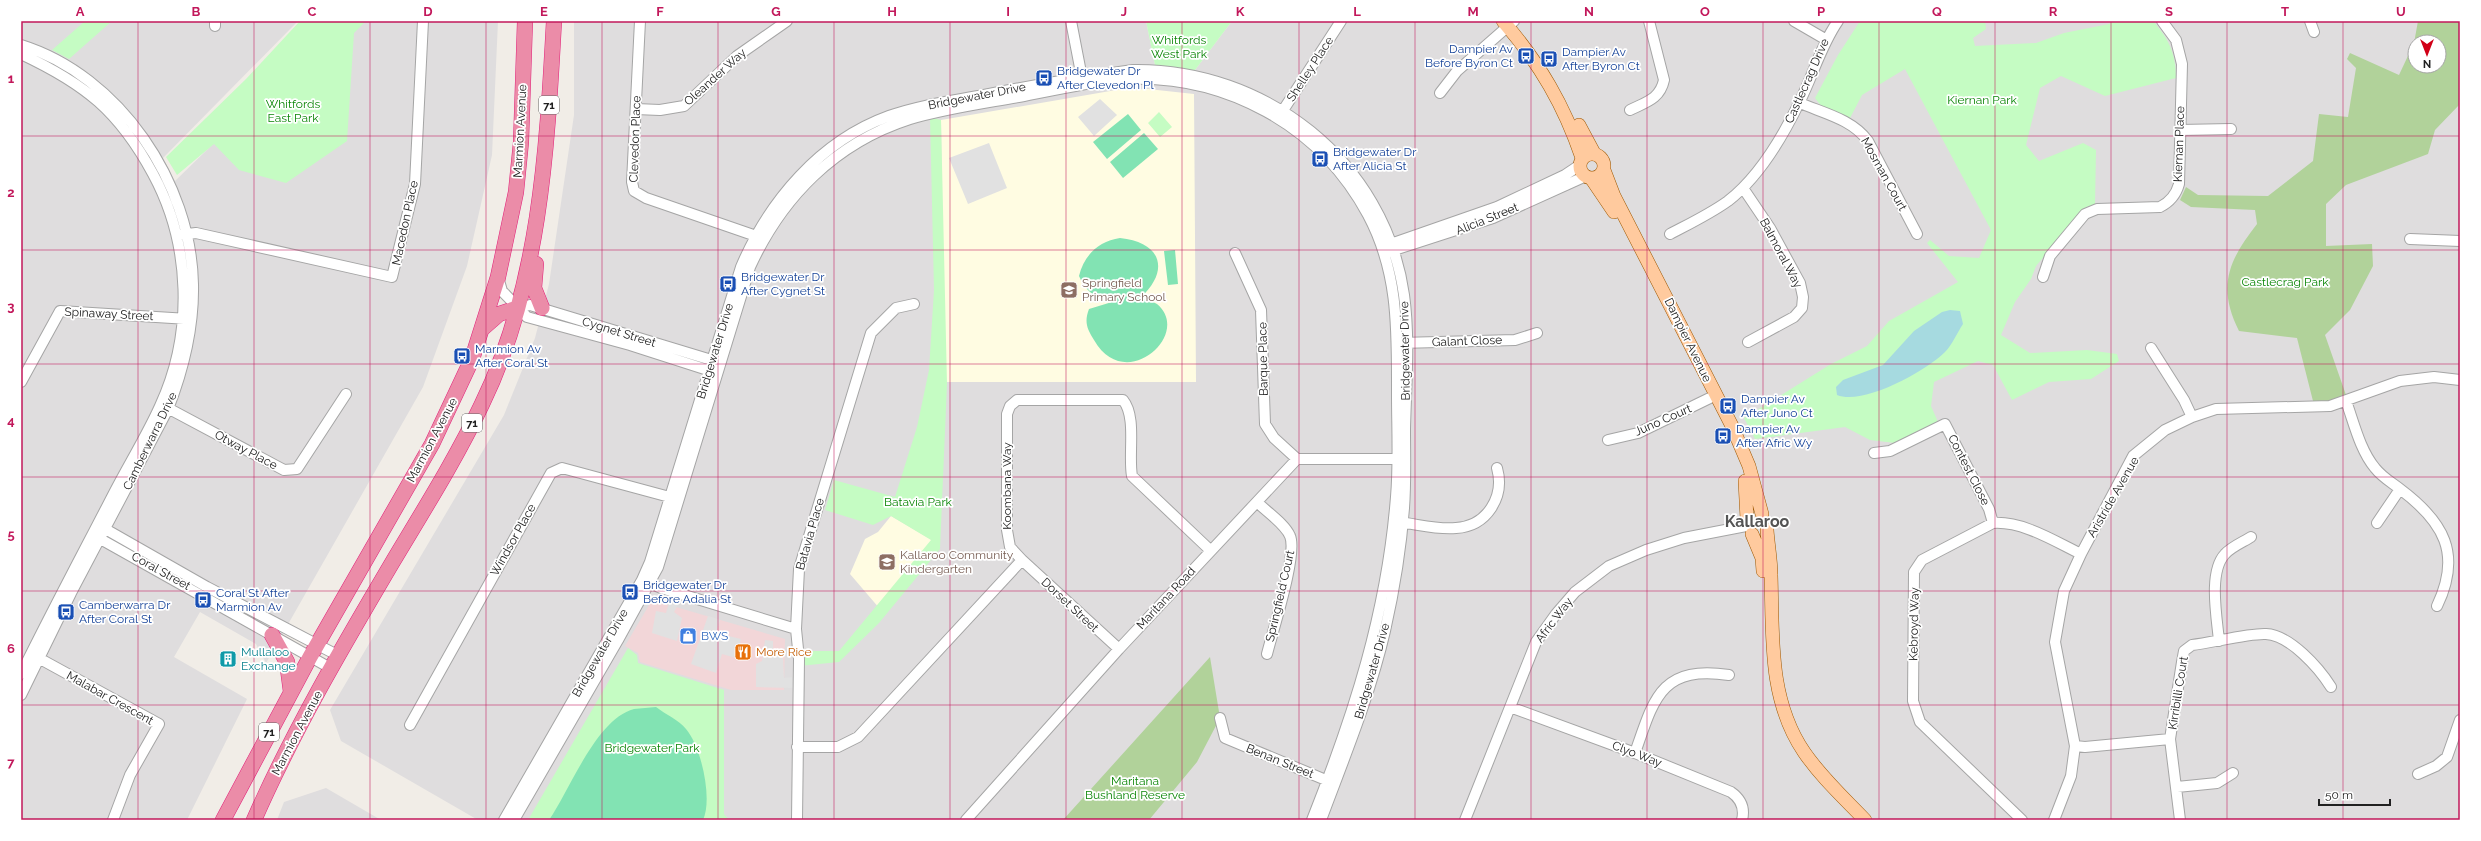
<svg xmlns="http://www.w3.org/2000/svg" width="2481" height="841" font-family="Raleway,sans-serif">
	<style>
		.residential { fill: #dfddde; fill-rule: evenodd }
		.commercial { fill: #f2d6d8 }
		.education { fill: #fffce2 }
		.forest { fill: #b1d29a; fill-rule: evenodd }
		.park { fill: #c5fcc3 }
		.pitch { fill: #82e3b3 }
		.parking { fill: #e1e1e1 }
		.water { fill: #a6dae0 }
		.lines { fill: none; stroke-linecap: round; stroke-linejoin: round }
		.minor-casing { stroke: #a5a5a5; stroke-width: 12 }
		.major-casing { stroke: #9d5700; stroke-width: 14 }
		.highway-casing { stroke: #e22179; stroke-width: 16 }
		.minor { stroke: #fff; stroke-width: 10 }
		.major { stroke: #ffca9e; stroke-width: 13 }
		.highway { stroke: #eb8ca8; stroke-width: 15 }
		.grid { fill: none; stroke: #c2185b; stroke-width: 1; stroke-opacity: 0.55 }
		.labels { text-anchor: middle; stroke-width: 3.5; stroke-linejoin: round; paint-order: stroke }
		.shield { fill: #fff; stroke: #646464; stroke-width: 1 }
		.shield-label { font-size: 11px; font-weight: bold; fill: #212121 }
		.park-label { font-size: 12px; fill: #0b8607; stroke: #fff }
		.transit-label { font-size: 12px; fill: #164399; stroke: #fff; text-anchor: start }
		.street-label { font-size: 12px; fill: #212121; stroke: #fff }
		.education-label { font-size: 12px; fill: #785e54; stroke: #fff; text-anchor: start }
		.shop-label { font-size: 12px; fill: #366cbe; stroke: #fff; text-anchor: start }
		.culture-label { font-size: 12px; fill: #0d838f; stroke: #fff; text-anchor: start }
		.food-label { font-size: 12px; fill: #c56008; stroke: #fff; text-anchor: start }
		.district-label { font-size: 16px; font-weight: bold; fill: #545454; stroke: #fff }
		.neatline { fill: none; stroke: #c2185b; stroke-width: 1.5 }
		.grid-label { font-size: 13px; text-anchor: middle; font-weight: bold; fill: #c2185b }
	</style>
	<rect width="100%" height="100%" fill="#f1ede7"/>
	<path class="residential" d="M21 21H298L163 158 175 181 214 143 363 21H498L492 155 467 266 423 387 266 663 256 644 200 612 174 657 247 699 187 820H21Z
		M574 21H1146L1156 70 1192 74 1232 21H2460V820H478L341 741 330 710 504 415 535 338 549 284 574 115ZM2415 42H2439V66H2415Z
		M326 788 381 820H277L284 802Z"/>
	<path class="commercial" d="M652 600 785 639 784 690H731L640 662 638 653 625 646Z"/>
	<path class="education" d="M1148 89 1194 94 1196 382H944L941 120 1116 90Z
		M891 516 932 540 880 609 850 574 865 539 878 532Z"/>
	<path class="forest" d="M2418 21H2460V104L2435 130 2428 154 2346 185 2326 204V246L2372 244 2373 266 2350 310 2325 335 2346 395 2329 401H2313L2297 338 2239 331C2217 287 2228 261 2257 224L2255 210 2191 207 2180 200 2186 187 2198 195 2268 196 2313 161 2319 114 2348 117 2356 68 2347 59 2350 53 2399 75 2414 43ZM2415 42H2439V66H2415Z
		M1210 657 1220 718 1197 762 1149 820H1063Z"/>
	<path class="park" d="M85 21H112L69 59 52 50Z
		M300 21H366L354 33 347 141 286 183 239 170 214 144 177 175 166 157 246 79Z
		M1146 21H1232L1192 74 1156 70Z
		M1860 21H1985L1986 29 1973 38 1975 46 2036 43 2064 33 2109 24 2112 21H2153C2169 39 2176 54 2176 78L2105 96 2061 76 2040 88 2026 145 2039 161 2083 143 2096 150 2095 205 2086 207 2036 266 2031 279 2015 302 2001 335 2030 353 2087 350 2117 354 2119 361 2091 379 2049 382 2012 400 1993 365 1978 361 1934 382 1931 406 1938 422 1895 443 1870 440 1845 427 1755 439 1744 418 1831 364 1867 346 1889 321 1958 282 1927 243 1930 240 1949 256 1979 258 1991 230 1905 69 1862 95 1849 120 1822 107 1815 98 1838 55Z
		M1159 112 1172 127 1160 137 1148 123Z
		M930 117 941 120 947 384 940 549 879 623 839 662 799 666 798 651H839L931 540 891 516 873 525 825 510 834 480 895 497 917 427 929 370 934 290Z
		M628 648 637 655 638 663 724 690V814L729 820H528Z"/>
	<path class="pitch" d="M1128 114 1141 130 1107 159 1093 142Z
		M1144 133 1158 149 1123 178 1110 162Z
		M1120 238C1161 242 1171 270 1140 298 1145 300 1152 301 1157 304 1193 334 1125 395 1094 340 1087 329 1084 322 1089 309L1112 302C1096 299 1085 291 1079 276 1084 255 1099 241 1120 238Z
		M1175 250 1178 284 1168 285 1164 251Z
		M656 707C665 714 679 720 686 729 701 746 713 799 703 820H549C570 790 596 719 634 709 641 708 649 708 656 707Z"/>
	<path class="parking" d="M1100 99 1117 115 1094 136 1078 117Z
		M989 143 1007 188 968 204 949 158Z
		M670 599 680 601 674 612 682 618 677 641 652 633 656 611 666 613Z
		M708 616 720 620 716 633 741 639 736 658 722 654 716 673 691 664Z
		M765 640 773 641V649H779L780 658H783L784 678 792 677 793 688 756 687V664L762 661Z"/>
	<path class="water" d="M1950 310 1960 311 1963 324C1957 333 1952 345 1945 352 1926 371 1863 406 1837 395L1836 387 1843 380 1883 365 1914 331 1942 312Z"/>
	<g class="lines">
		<g class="minor-casing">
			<path id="minor" d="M640 21 632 182 634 191 646 198 759 237
				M1071 21 1083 83
				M1794 21 1825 39
				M2310 21 2314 32
				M215 26V21
				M21 45C120 76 191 183 193 284 194 328 184 368 168 409L71 593 21 695
				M21 54C85 84 119 111 153 174 191 244 194 333 160 406 147 435 129 464 114 493 83 553 51 613 21 674
				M1440 93 1457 71 1514 21
				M1800 103C1823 113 1852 119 1868 141L1917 234
				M636 109 660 110 684 106 737 56 787 21
				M1630 110C1646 102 1660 99 1664 80L1649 21
				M1280 115 1341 21
				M2180 130 2231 129
				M1743 188 1770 228 1800 283 1803 297 1802 308 1794 317 1748 342
				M1670 234C1689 224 1710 214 1728 201 1759 177 1782 138 1799 103 1813 76 1820 47 1838 21
				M180 235 196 233 392 277 415 184 423 21
				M2410 239 2460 241
				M1385 246 1497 207 1565 175 1580 165
				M1388 252 1493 218 1586 176
				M1235 253 1261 310 1265 424 1274 438 1297 459
				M498 277 502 291 527 317 630 345 714 372
				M2043 277 2050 256 2085 214 2097 209 2160 207C2170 202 2176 195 2179 184L2182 64 2176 40 2162 21
				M517 308 530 305 718 362
				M1400 343 1515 340 1537 333
				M2151 348 2184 400 2192 417
				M21 382 60 311 188 319
				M2346 401C2354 423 2360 450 2375 468 2382 477 2391 482 2400 489 2444 522 2462 554 2437 606
				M162 405 284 470 297 469 346 394
				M1608 440 1638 433 1716 395
				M1874 453 1890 451 1945 424 1989 509 1993 523
				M1258 503C1267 512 1285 524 1290 536 1298 554 1272 633 1267 654
				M1398 522C1417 524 1437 530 1456 528 1487 526 1505 497 1497 468
				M2377 523 2400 489
				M100 526 207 587 339 656
				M95 536 332 669
				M1022 560 1119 649
				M644 581 661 588 796 629
				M2219 641C2217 618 2208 572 2225 554 2231 547 2243 542 2251 537
				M33 655 159 724 130 775 113 820
				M1510 707 1635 753 1731 792C1741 799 1745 808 1742 820
				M1220 718 1225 738 1333 783
				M410 725 551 473 562 468 677 499
				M2170 739 2180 820
				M2075 746 2085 747 2170 739 2182 662 2184 651 2192 645C2211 643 2249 633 2266 634 2290 635 2319 668 2331 687
				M797 747H838L858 737 1022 560 1010 547 1007 530V414L1010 406 1017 400H1123C1137 417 1128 454 1132 476L1210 550
				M1635 753C1654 698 1661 665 1729 675
				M2418 774 2436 766 2447 757 2460 720
				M2177 787 2217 783 2233 773
				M504 820 642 580 650 562 741 267C769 201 820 141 889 116 920 105 952 101 984 95 1033 85 1083 77 1133 70 1265 68 1385 161 1404 295 1410 338 1406 385 1405 429 1405 455 1406 482 1404 508 1401 549 1394 591 1385 631 1370 696 1344 758 1321 820
				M514 820 618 640 658 567 750 267C782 197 835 143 910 119 947 108 986 103 1024 96 1057 90 1092 81 1125 79 1225 74 1320 125 1368 215 1399 273 1397 331 1397 395 1397 429 1399 463 1396 497 1387 612 1354 714 1312 820
				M797 820 799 659 796 629 799 569 871 333 896 308 914 304
				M966 820 1119 649 1297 459H1403
				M1465 820 1536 642 1556 614 1575 592 1609 566 1646 550 1684 538 1746 526
				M2022 820 1920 722 1913 701 1914 572 1922 560 1993 523C2023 521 2054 541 2081 554
				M2054 820 2071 776 2075 746 2055 642 2064 591 2081 554 2133 456 2165 430 2192 417 2216 409 2330 406 2400 381 2434 377 2460 380"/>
		</g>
		<g class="major-casing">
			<path id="major" d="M1503 21C1540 64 1564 105 1582 158
				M1579 125 1594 153
				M1580 166a12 12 0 1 1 24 0a12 12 0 1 1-24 0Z
				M1604 170 1614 196 1732 426 1749 466 1762 514
				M1591 178 1614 212
				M1745 481 1747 519
				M1767 530C1768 545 1771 560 1771 575 1773 636 1768 699 1804 752 1821 777 1844 798 1865 820
				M1752 534 1762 558 1763 571"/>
		</g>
		<g class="highway-casing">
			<path id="highway" d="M536 264 534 288 542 308
				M483 328 499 314 517 308
				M272 635 287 662 291 692
				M223 820 310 657 432 444 472 359 498 277 516 192 521 142 525 21
				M254 820C293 731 343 646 392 563 423 511 456 459 482 404 540 285 547 150 554 21"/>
		</g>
		<use href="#minor" class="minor"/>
		<use href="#major" class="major"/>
		<use href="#highway" class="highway"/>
	</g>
	<path class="grid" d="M138 21V820M254 21V820M370 21V820M486 21V820M602 21V820M718 21V820M834 21V820M950 21V820M1066 21V820M1182 21V820M1299 21V820M1415 21V820M1531 21V820M1647 21V820M1763 21V820M1879 21V820M1995 21V820M2111 21V820M2227 21V820M2343 21V820M21 136H2460M21 250H2460M21 364H2460M21 477H2460M21 591H2460M21 705H2460"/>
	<defs>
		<g id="bus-square" transform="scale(0.9)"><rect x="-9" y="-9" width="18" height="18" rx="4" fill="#1a4fb4" stroke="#fff"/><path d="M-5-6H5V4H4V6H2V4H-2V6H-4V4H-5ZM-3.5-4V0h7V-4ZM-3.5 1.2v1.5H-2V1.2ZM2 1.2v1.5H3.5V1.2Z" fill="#fff"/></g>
		<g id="school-square" transform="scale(0.9)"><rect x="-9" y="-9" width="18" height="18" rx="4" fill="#8d6e63" stroke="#fff"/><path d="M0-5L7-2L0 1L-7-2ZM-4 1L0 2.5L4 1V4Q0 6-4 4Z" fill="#fff"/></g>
		<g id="shop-square" transform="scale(0.9)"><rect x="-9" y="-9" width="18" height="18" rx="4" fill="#3f7fe0" stroke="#fff"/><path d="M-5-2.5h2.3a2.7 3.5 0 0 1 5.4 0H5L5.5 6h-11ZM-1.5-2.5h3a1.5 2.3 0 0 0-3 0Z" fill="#fff"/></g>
		<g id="restaurant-square" transform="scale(0.9)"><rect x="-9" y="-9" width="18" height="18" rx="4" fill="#e8710a" stroke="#fff"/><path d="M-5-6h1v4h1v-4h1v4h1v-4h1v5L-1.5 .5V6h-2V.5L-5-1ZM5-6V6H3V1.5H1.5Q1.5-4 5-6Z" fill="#fff"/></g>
		<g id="building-square" transform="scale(0.9)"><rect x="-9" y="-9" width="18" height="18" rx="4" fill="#0f9aa8" stroke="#fff"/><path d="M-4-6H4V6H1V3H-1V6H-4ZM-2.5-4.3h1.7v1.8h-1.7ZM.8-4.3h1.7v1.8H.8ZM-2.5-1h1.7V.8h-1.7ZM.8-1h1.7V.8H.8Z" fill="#fff"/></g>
	</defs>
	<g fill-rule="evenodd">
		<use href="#bus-square" x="1526" y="56"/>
		<use href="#bus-square" x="1549" y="59"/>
		<use href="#bus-square" x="1044" y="78"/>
		<use href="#bus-square" x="1320" y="159"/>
		<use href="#bus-square" x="728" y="284"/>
		<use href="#school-square" x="1069" y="290"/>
		<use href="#bus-square" x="462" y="356"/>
		<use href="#bus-square" x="1728" y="406"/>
		<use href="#bus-square" x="1723" y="436"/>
		<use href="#school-square" x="887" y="562"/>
		<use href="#bus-square" x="630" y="592"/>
		<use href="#bus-square" x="203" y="600"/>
		<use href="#bus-square" x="66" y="612"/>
		<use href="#shop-square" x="688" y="636"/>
		<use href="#restaurant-square" x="743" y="652"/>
		<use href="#building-square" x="228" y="659"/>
	</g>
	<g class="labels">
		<g class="shield">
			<rect x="539" y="96" width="20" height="18" rx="3"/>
			<rect x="462" y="414" width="20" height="18" rx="3"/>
			<rect x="259" y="723" width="20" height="18" rx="3"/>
		</g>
		<g class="shield-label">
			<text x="549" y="109">71</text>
			<text x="472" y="427">71</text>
			<text x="269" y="736">71</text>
		</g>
		<g class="park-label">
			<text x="1179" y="44">Whitfords<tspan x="1179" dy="14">West Park</tspan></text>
			<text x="1982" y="104">Kiernan Park</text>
			<text x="293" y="108">Whitfords<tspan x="293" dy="14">East Park</tspan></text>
			<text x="2285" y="286">Castlecrag Park</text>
			<text x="918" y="506">Batavia Park</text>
			<text x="652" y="752">Bridgewater Park</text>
			<text x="1135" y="785">Maritana<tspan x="1135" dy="14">Bushland Reserve</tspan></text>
		</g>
		<g class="transit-label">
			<text x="1513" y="53" text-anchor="end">Dampier Av<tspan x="1513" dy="14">Before Byron Ct</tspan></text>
			<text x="1562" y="56">Dampier Av<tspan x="1562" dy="14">After Byron Ct</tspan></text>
			<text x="1057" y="75">Bridgewater Dr<tspan x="1057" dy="14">After Clevedon Pl</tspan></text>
			<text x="1333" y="156">Bridgewater Dr<tspan x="1333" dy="14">After Alicia St</tspan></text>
			<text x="741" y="281">Bridgewater Dr<tspan x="741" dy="14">After Cygnet St</tspan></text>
			<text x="475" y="353">Marmion Av<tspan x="475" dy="14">After Coral St</tspan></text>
			<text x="1741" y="403">Dampier Av<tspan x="1741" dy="14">After Juno Ct</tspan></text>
			<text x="1736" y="433">Dampier Av<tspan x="1736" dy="14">After Afric Wy</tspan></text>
			<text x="643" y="589">Bridgewater Dr<tspan x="643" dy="14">Before Adalia St</tspan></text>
			<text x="216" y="597">Coral St After<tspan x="216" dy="14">Marmion Av</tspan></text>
			<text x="79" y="609">Camberwarra Dr<tspan x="79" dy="14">After Coral St</tspan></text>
		</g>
		<g class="street-label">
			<text transform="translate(1310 69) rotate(-57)" y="4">Shelley Place</text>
			<text transform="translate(715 77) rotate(-42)" y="4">Oleander Way</text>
			<text transform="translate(1807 81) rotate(-66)" y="4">Castlecrag Drive</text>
			<text transform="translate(977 96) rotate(-11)" y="4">Bridgewater Drive</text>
			<text transform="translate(520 131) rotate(-87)" y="4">Marmion Avenue</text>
			<text transform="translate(635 139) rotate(-88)" y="4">Clevedon Place</text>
			<text transform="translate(2179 144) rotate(-88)" y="4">Kiernan Place</text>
			<text transform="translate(1884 174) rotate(61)" y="4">Mosman Court</text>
			<text transform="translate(1487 219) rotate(-22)" y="4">Alicia Street</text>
			<text transform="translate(405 223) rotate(-78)" y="4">Macedon Place</text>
			<text transform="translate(1781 253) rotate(62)" y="4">Balmoral Way</text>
			<text transform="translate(109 314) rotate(3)" y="4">Spinaway Street</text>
			<text transform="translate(619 332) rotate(17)" y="4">Cygnet Street</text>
			<text transform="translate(1688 340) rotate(64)" y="4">Dampier Avenue</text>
			<text transform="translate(1467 341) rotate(-2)" y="4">Galant Close</text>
			<text transform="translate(715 351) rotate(-73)" y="4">Bridgewater Drive</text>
			<text transform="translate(1405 351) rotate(-91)" y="4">Bridgewater Drive</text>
			<text transform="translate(1263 359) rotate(-91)" y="4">Barque Place</text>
			<text transform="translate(1663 420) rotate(-24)" y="4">Juno Court</text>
			<text transform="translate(432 440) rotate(-62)" y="4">Marmion Avenue</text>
			<text transform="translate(150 441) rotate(-64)" y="4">Camberwarra Drive</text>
			<text transform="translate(246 450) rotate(28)" y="4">Otway Place</text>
			<text transform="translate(1969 470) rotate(63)" y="4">Contest Close</text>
			<text transform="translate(1007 486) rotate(-90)" y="4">Koombana Way</text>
			<text transform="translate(2113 497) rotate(-60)" y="4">Aristride Avenue</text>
			<text transform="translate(810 534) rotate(-74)" y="4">Batavia Place</text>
			<text transform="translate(513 540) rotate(-61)" y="4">Windsor Place</text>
			<text transform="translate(161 571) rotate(29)" y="4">Coral Street</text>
			<text transform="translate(1280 596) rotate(-77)" y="4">Springfield Court</text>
			<text transform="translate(1166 598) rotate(-47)" y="4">Maritana Road</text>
			<text transform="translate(1070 605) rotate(43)" y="4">Dorset Street</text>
			<text transform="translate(1554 620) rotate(-53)" y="4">Afric Way</text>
			<text transform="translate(1914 624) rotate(-89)" y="4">Kebroyd Way</text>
			<text transform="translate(600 653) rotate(-60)" y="4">Bridgewater Drive</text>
			<text transform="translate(1372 671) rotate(-74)" y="4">Bridgewater Drive</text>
			<text transform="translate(2178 693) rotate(-81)" y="4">Kirribilli Court</text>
			<text transform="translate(110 698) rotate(29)" y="4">Malabar Crescent</text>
			<text transform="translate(297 733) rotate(-62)" y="4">Marmion Avenue</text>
			<text transform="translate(1637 754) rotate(21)" y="4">Clyo Way</text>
			<text transform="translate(1280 761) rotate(22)" y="4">Benan Street</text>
		</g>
		<g class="education-label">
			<text x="1082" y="287">Springfield<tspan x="1082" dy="14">Primary School</tspan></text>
			<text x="900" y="559">Kallaroo Community<tspan x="900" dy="14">Kindergarten</tspan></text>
		</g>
		<g class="shop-label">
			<text x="701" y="640">BWS</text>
		</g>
		<g class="culture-label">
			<text x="241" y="656">Mullaloo<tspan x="241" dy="14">Exchange</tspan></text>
		</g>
		<g class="food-label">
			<text x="756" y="656">More Rice</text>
		</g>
		<g class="district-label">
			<text x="1757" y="527">Kallaroo</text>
		</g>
	</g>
	<rect width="2481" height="841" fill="none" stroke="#ffffff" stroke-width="44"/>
	<g transform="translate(2427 54) rotate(180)"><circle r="19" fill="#ffffff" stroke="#a6a6a6"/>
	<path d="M0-3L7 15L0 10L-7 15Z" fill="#d10017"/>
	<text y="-6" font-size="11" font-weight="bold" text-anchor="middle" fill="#212121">N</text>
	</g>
	<path d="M2319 799v6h71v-6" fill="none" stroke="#212121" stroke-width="2"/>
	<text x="2325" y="799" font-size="12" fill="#212121" stroke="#ffffff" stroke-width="3" paint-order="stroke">50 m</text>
	<rect x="22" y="22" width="2437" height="797" class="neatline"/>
	<g class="grid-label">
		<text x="80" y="16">A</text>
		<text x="196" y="16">B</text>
		<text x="312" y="16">C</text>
		<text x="428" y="16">D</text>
		<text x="544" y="16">E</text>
		<text x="660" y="16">F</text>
		<text x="776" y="16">G</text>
		<text x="892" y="16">H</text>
		<text x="1008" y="16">I</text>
		<text x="1124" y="16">J</text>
		<text x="1240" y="16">K</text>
		<text x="1357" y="16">L</text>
		<text x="1473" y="16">M</text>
		<text x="1589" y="16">N</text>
		<text x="1705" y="16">O</text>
		<text x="1821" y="16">P</text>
		<text x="1937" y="16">Q</text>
		<text x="2053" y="16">R</text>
		<text x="2169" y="16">S</text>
		<text x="2285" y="16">T</text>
		<text x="2401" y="16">U</text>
		<text x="11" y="83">1</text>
		<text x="11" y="197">2</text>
		<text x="11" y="311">3</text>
		<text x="11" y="425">4</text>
		<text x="11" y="539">5</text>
		<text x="11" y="653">6</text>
		<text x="11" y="767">7</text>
	</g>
</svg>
